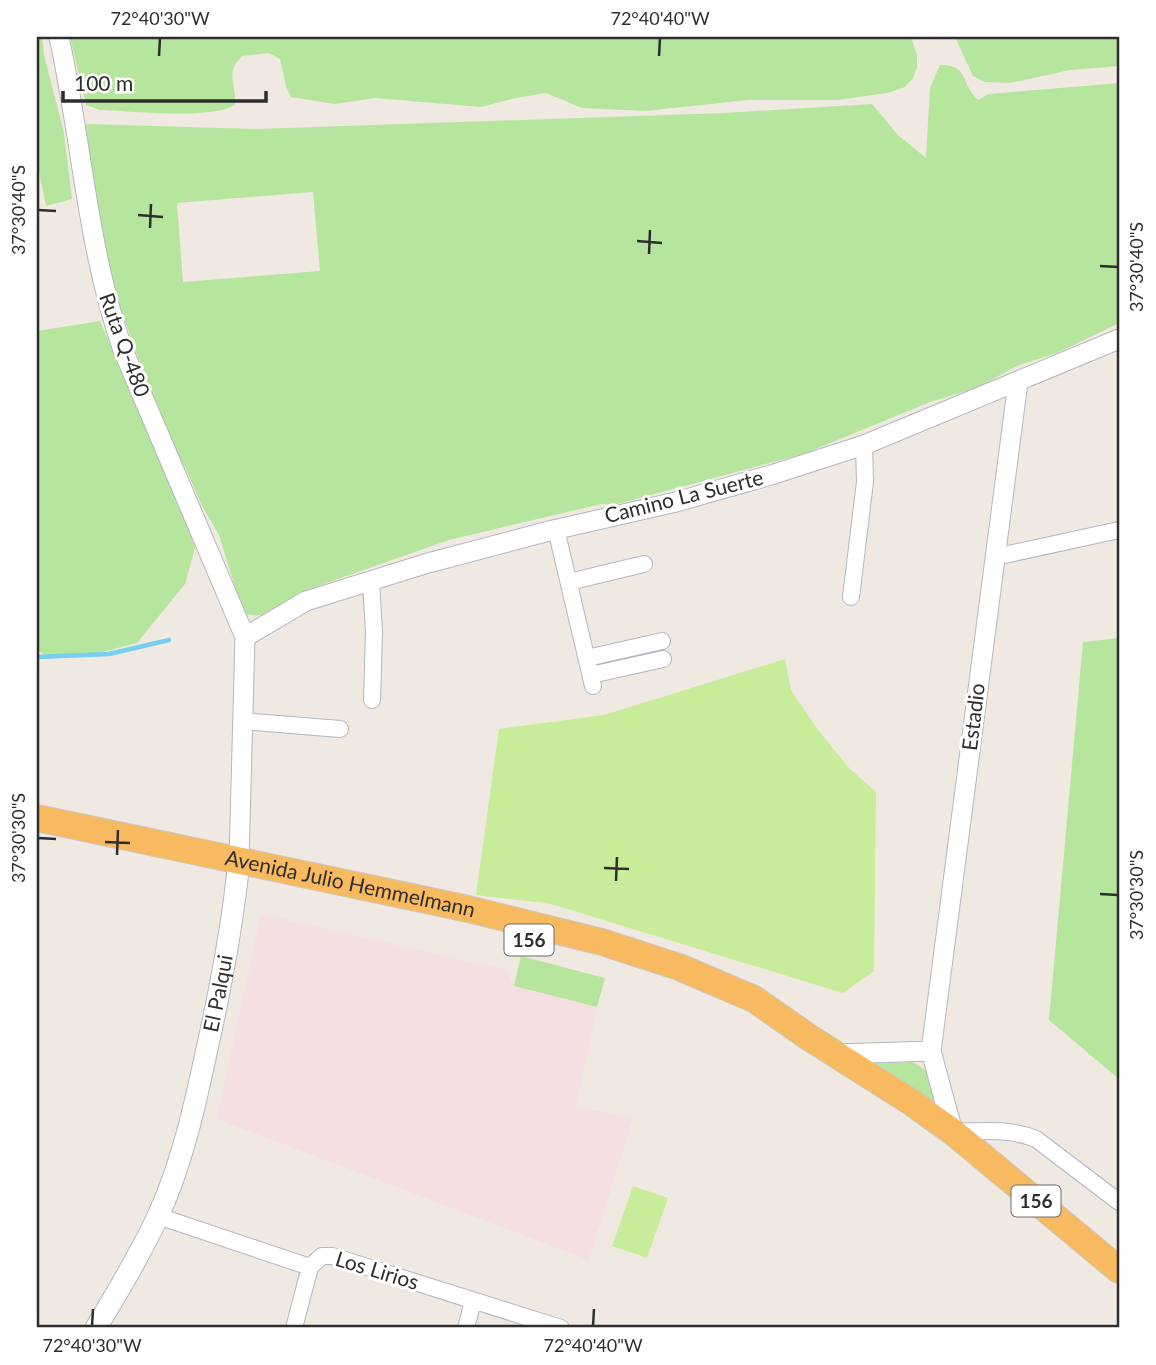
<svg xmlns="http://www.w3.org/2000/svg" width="1156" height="1365" font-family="Lato,sans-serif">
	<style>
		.medical { fill: #f5dfe0 }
		.green { fill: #b6e59e; fill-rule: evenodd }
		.pitch { fill: #c9ec9a }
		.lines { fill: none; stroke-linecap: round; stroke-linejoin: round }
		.stream { stroke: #75cff0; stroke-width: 4.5 }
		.minor-casing { stroke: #b4b7c1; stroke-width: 18 }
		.tertiary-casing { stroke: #b4b7c1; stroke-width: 21 }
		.secondary-casing { stroke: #b4b7c1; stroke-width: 23 }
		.trunk-casing { stroke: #c9c9c9; stroke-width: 28 }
		.minor { stroke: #fff; stroke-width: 16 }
		.tertiary { stroke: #fff; stroke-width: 19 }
		.secondary { stroke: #fff; stroke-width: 21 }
		.trunk { stroke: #f8ba60; stroke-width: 26 }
		.ticks { fill: none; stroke: #2e2e2e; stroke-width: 2.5 }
		.labels { text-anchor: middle; stroke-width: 6; stroke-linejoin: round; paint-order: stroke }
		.shield { fill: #fff; stroke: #6d6d6d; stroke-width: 2 }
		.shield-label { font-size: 19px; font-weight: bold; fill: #2e2e2e }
		.street-label { font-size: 21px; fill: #2e2e2e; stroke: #fff }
		.neatline { fill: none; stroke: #2e2e2e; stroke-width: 2.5 }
		.ticks-label { font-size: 18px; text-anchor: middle; fill: #2e2e2e }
	</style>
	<rect width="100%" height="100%" fill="#efe9e1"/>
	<path class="medical" d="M261 914 507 970 514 986 597 1007 576 1107 633 1118 589 1260 217 1119Z"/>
	<path class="green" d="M37 37H42L44 55 64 133 72 199 46 206 37 162Z
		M70 37H911L917 55V67L913 78 905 87 887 93 837 100H748L645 111 582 108 546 93 516 98 481 107 375 98 335 104 291 97 286 86 280 59 269 53 242 56C224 74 237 84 235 105 210 120 132 111 100 110L86 105Z
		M955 37H1119V66L1070 70 1010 83 985 82 973 76Z
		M940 65C969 64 961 85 978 100L989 94 1119 83V323L1057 353 1019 365 976 388 930 402 806 453 614 505 601 504 449 540 298 593C284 610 264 620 243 613L219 535 201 504 186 469 173 454 118 302 109 272 88 151 86 124 257 129 724 113 872 104 898 135 926 158 930 88ZM313 192 320 271 183 282 177 203Z
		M100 321 187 523 195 548 185 584 137 643 98 653 50 658 37 650V331Z
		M1119 638V1079L1049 1020 1083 642Z
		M521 956 605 978 597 1007 514 986Z
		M912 1062 931 1073 943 1112 862 1064Z"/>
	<path class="pitch" d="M785 659 791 690 818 730 850 769 876 792 874 971 843 993 551 904 476 895 499 729 604 715Z
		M633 1186 668 1198 647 1258 612 1246Z"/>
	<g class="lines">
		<path class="stream" d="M37 657 109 654 169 640"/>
		<g class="minor-casing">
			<path id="minor" d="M556 529 593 686
				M995 557 1119 530
				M371 581 374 632 372 700
				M569 582 644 564
				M851 597 865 482 864 445
				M587 658 662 641
				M591 675 663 659
				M242 721 340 729
				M953 1132C981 1131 1009 1128 1036 1139L1119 1202
				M158 1216 310 1267
				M294 1328 310 1267 322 1256H332L561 1328
				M466 1328 473 1301"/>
		</g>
		<g class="tertiary-casing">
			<path id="tertiary" d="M59 37C82 141 87 248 123 350L245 637 239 860
				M245 637 306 601 428 563 549 531 676 502 771 475 864 445 1119 339
				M836 1054 931 1051
				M953 1132 931 1051 1018 382"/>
		</g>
		<g class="secondary-casing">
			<g id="secondary">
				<path id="s1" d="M96 1328C118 1291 140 1255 158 1216 182 1164 195 1105 207 1049 221 986 233 924 239 860"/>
			</g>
		</g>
		<g class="trunk-casing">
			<g id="trunk">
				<path id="s2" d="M37 818 464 908 602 942 679 967 754 999 810 1038 911 1102 953 1132 1119 1270"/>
			</g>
		</g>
		<use href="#minor" class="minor"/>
		<use href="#tertiary" class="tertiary"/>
		<use href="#secondary" class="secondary"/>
		<use href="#trunk" class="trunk"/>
	</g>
	<path class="ticks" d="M159 56 160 38M659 56 660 38M38 210 56 211M138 215 163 217M150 228 151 204M637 241 662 243M649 254 650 230M1100 266 1118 267M38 838 56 839M105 842 130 843M117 855 118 830M604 868 629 869M616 881 617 857M1100 894 1118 895M92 1326 93 1309M593 1326 594 1309"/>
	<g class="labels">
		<g class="shield">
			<rect x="504.5" y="924.5" width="49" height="31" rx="5"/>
			<rect x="1011.5" y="1185.5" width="49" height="31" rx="5"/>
		</g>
		<g class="shield-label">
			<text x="529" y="947">156</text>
			<text x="1036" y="1208">156</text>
		</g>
		<g class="street-label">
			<text transform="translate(124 345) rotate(70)" y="7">Ruta Q-480</text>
			<text transform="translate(684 497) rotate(-14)" y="7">Camino La Suerte</text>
			<text transform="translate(974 717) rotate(-83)" y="7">Estadio</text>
			<text dy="7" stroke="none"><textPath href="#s2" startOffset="320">Avenida Julio Hemmelmann</textPath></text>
			<text dy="7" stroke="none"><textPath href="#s1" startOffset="359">El Palqui</textPath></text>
			<text transform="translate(377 1271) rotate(17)" y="7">Los Lirios</text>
		</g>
	</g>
	<rect width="1156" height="1365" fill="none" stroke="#ffffff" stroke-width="77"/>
	<path d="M63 91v10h203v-10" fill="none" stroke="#2e2e2e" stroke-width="3.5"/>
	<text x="74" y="91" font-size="21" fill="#2e2e2e" stroke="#ffffff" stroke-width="5" paint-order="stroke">100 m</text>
	<rect x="38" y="38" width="1080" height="1288" class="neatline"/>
	<g class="ticks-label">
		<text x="160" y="25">72°40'30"W</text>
		<text x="660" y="25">72°40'40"W</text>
		<text transform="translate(19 210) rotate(-90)" y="6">37°30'40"S</text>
		<text transform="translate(1137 267) rotate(-90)" y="6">37°30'40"S</text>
		<text transform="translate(19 838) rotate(-90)" y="6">37°30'30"S</text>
		<text transform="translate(1137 895) rotate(-90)" y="6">37°30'30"S</text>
		<text x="92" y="1352">72°40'30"W</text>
		<text x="593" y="1352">72°40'40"W</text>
	</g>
</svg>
